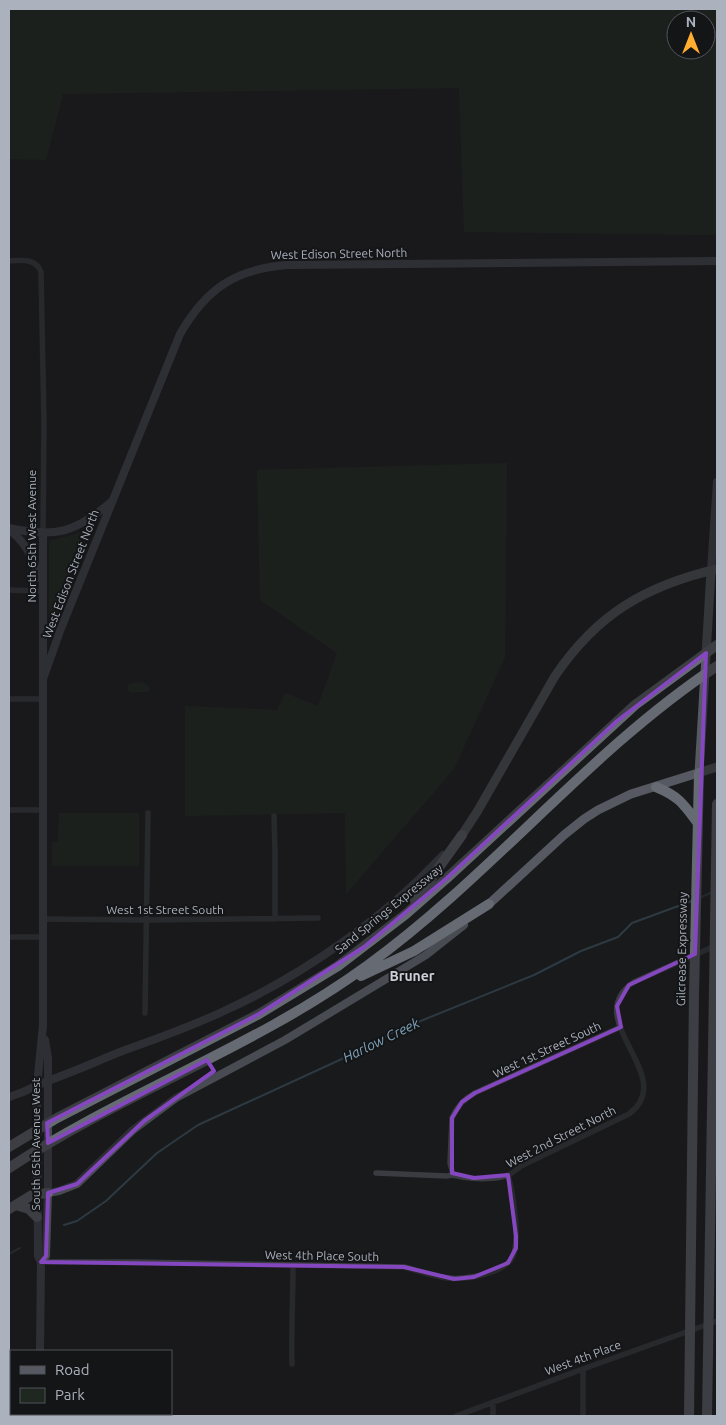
<svg xmlns="http://www.w3.org/2000/svg" width="726" height="1425" font-family="Ubuntu,sans-serif">
	<style>
		.green { fill: #1f2820; fill-rule: evenodd }
		.lines { fill: none; stroke-linecap: round; stroke-linejoin: round }
		.stream { stroke: #2e3a42; stroke-width: 2 }
		.street { stroke: #3a3c42; stroke-width: 5.5 }
		.secondary { stroke: #484b52; stroke-width: 8 }
		.primary { stroke: #565961; stroke-width: 9 }
		.highway { stroke: #666a73; stroke-width: 10 }
		.marked { fill: none; stroke: #8547bf; stroke-width: 4; stroke-linejoin: round }
		.labels { text-anchor: middle; stroke-width: 4; stroke-linejoin: round; paint-order: stroke }
		.street-label { font-size: 12px; fill: #abb1bd; stroke: #141517 }
		.neighbourhood-label { font-size: 14px; font-weight: bold; fill: #ccd0d8; stroke: #141517 }
		.water-label { font-size: 14px; font-style: italic; fill: #7fa2ba; stroke: #141517 }
	</style>
	<rect width="100%" height="100%" fill="#191a1c"/>
	<path class="green" d="M9 9H717V235L464 232 459 88 63 94 46 160 9 159ZM676 20H706V50H676Z
		M507 463 505 657 454 769 346 894 345 813 185 816V706L277 710 285 693 318 706 337 653 260 600 257 470Z
		M83 532 88 535 89 541 52 638H49V541Z
		M140 682 147 684 150 689 147 692H130L127 689 129 684Z
		M59 813H139V866H52V842H58Z"/>
	<g class="lines">
		<path class="stream" d="M701 897 713 892
			M64 1225 77 1221 106 1201 157 1153 198 1125 370 1046 391 1033 534 975 581 951 618 937 632 923 692 901
			M9 1254 20 1248"/>
		<path class="street" d="M9 261C21 260 36 258 41 272L44 423 43 533
			M9 590 42 591
			M9 699H43
			M9 810H43
			M274 816 275 852V919
			M42 919 146 920 318 918
			M9 937H42
			M145 1013 148 813
			M376 1173 447 1176C453 1174 456 1176 462 1177 474 1179 497 1180 508 1175 512 1174 517 1169 521 1166L629 1114C680 1076 578 1019 634 982L715 946
			M453 1174 450 1163 452 1118C457 1106 464 1099 475 1093L621 1027
			M41 1262H136L404 1267C416 1270 428 1275 441 1277 454 1280 469 1278 482 1275 493 1272 506 1268 512 1258 521 1244 513 1191 508 1175
			M292 1364C291 1331 293 1298 293 1265
			M583 1369V1416
			M493 1402V1416
			M456 1416 583 1369 717 1321"/>
		<path class="secondary" d="M9 528C55 538 75 533 111 502
			M9 530C25 541 34 559 39 578
			M711 571 717 482
			M43 679 60 631 180 334C206 289 235 269 287 265L717 261
			M9 1097 23 1092 47 1081C74 1072 99 1060 125 1050 159 1038 192 1026 224 1011 305 974 383 919 443 855
			M48 1193 59 1191 77 1184 133 1130 176 1098 285 1040 426 955 464 925
			M41 1262 46 1256 48 1193V1058L45 1040
			M40 1351 41 1262 38 1256 37 1086 43 1025V533
			M40 1416V1414"/>
		<path class="primary" d="M699 773 711 571
			M462 835 477 812 555 676C597 614 645 586 717 569
			M489 904 564 835 584 819 598 810 631 794 717 767"/>
		<path class="highway" d="M656 787C678 796 683 803 697 822
			M415 901 462 835
			M361 976 414 951 489 904
			M9 1147 57 1118 259 1014 338 966 406 914 447 878 635 705 717 645
			M9 1168C124 1092 256 1047 368 965 492 875 589 751 717 666
			M16 1205 29 1209 37 1217
			M9 1209 32 1195 48 1193
			M689 1416 694 994 699 773
			M707 1416 717 804"/>
	</g>
	<path d="M0 0H726V1425H0ZM706 653 695 954 629 985 617 1006 621 1027 475 1093 462 1102 452 1118V1173L474 1178 508 1175 516 1236V1248L508 1263 474 1277 454 1279 404 1267 41 1262 46 1256 48 1193 77 1184 144 1121 214 1071 207 1060 48 1143 47 1123 259 1014 364 947 447 878 617 721Z" fill="#191a1c" fill-opacity=".55" fill-rule="evenodd"/>
	<path class="marked" d="M706 653 695 954 629 985 617 1006 621 1027 475 1093 462 1102 452 1118V1173L474 1178 508 1175 516 1236V1248L508 1263 474 1277 454 1279 404 1267 41 1262 46 1256 48 1193 77 1184 144 1121 214 1071 207 1060 48 1143 47 1123 259 1014 364 947 447 878 617 721Z"/>
	<g class="labels">
		<g class="street-label">
			<text transform="translate(339 254) rotate(-1)" y="4">West Edison Street North</text>
			<text transform="translate(32 536) rotate(-90)" y="4">North 65th West Avenue</text>
			<text transform="translate(71 574) rotate(-69)" y="4">West Edison Street North</text>
			<text transform="translate(389 909) rotate(-39)" y="4">Sand Springs Expressway</text>
			<text x="165" y="914">West 1st Street South</text>
			<text transform="translate(682 949) rotate(-89)" y="4">Gilcrease Expressway</text>
			<text transform="translate(547 1050) rotate(-25)" y="4">West 1st Street South</text>
			<text transform="translate(561 1137) rotate(-27)" y="4">West 2nd Street North</text>
			<text transform="translate(36 1144) rotate(-90)" y="4">South 65th Avenue West</text>
			<text transform="translate(322 1256) rotate(1)" y="4">West 4th Place South</text>
			<text transform="translate(583 1358) rotate(-20)" y="4">West 4th Place</text>
		</g>
		<g class="neighbourhood-label">
			<text x="412" y="981">Bruner</text>
		</g>
		<g class="water-label">
			<text transform="translate(381 1040) rotate(-26)" y="5">Harlow Creek</text>
		</g>
	</g>
	<rect width="726" height="1425" fill="none" stroke="#abb1bd" stroke-width="20"/>
	<rect x="10" y="1350" width="162" height="65" fill="#141517" stroke="#505359"/>
	<rect x="20" y="1366" width="25" height="8" fill="#565961" stroke="#505359"/>
	<text x="55" y="1375" font-size="15" fill="#abb1bd">Road</text>
	<rect x="20" y="1388" width="25" height="15" fill="#1f2820" stroke="#505359"/>
	<text x="55" y="1400" font-size="15" fill="#abb1bd">Park</text>
	<g transform="translate(691 35)"><circle r="24" fill="#141517" stroke="#505359"/>
	<path d="M0-4L9 19L0 12L-9 19Z" fill="#ffae2f"/>
	<text y="-8" font-size="14" font-weight="bold" text-anchor="middle" fill="#abb1bd">N</text>
	</g>
</svg>
